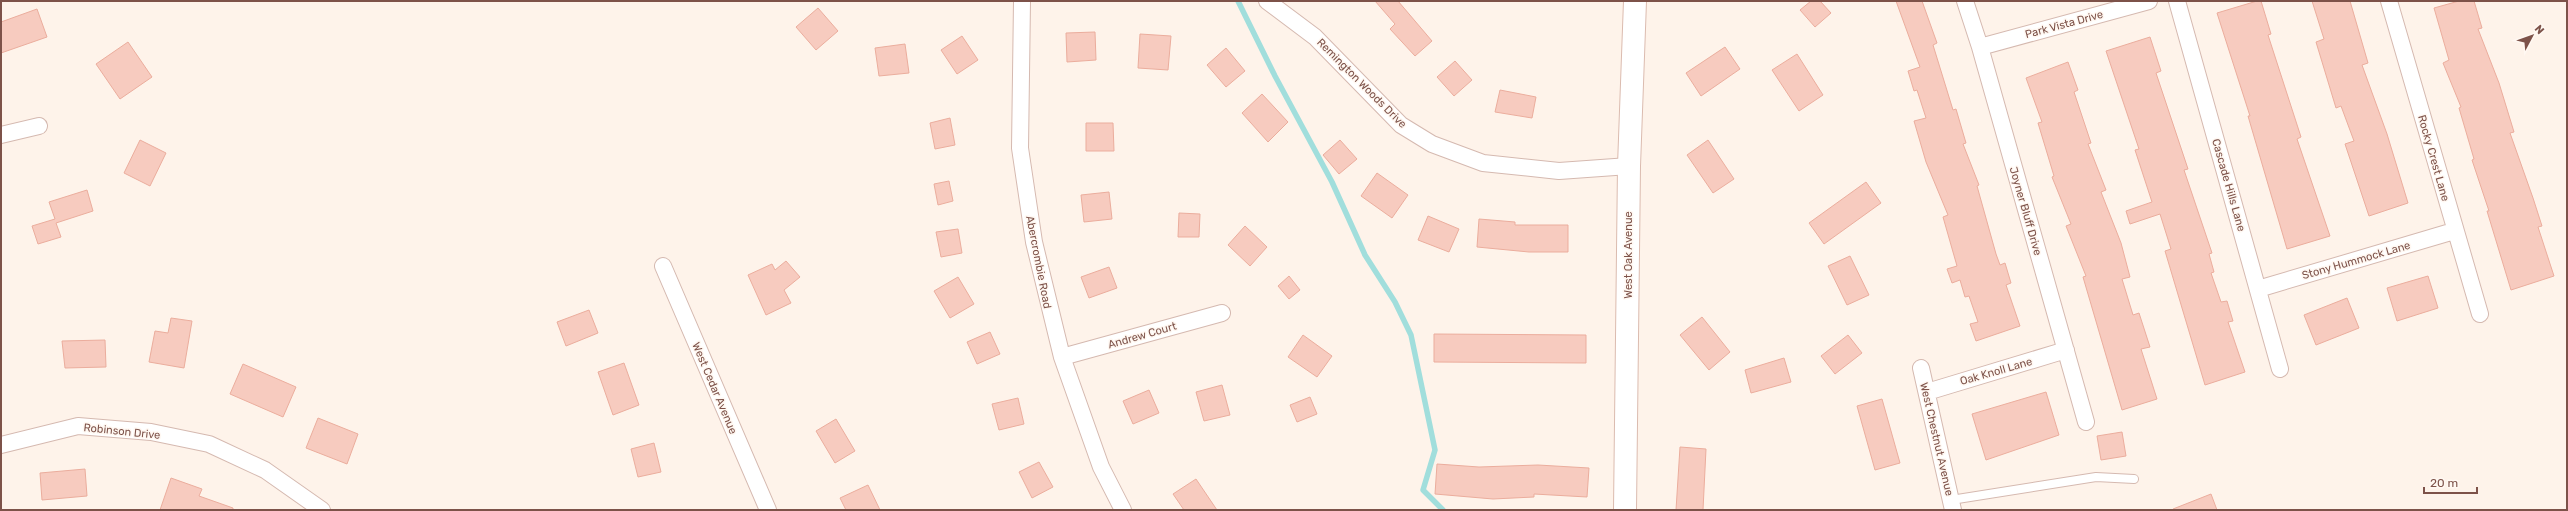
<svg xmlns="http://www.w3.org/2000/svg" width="2568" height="511" font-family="Rubik,sans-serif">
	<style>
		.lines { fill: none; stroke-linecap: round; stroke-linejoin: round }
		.stream { stroke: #a1dedc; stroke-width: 5.5 }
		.building { fill: #f7cbbf; stroke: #ebad9d }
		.lane-casing { stroke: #d5b9b0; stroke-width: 10 }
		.street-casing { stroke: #d5b9b0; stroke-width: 18 }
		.secondary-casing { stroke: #dbbbaf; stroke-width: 24 }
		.lane { stroke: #fff; stroke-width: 8 }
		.street { stroke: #fff; stroke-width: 16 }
		.secondary { stroke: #fff; stroke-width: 22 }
		.labels { text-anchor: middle; stroke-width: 3; stroke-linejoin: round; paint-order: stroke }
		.street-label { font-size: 11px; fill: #7d5249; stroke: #fff8f2 }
	</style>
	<rect width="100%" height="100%" fill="#fef3ea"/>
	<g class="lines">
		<path class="stream" d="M1238 1 1275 76 1332 182 1365 255 1395 302 1411 335 1435 450 1423 490 1443 510"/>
	</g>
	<path class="building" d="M1375 1H1398L1432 41 1415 56 1390 29 1395 24Z
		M1811 1H1820L1831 13 1815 27 1800 10Z
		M1896 1H1922L1937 43 1933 45 1953 110 1956 109 1966 143 1963 144 1979 185 1977 186 1996 254 2000 265 2005 263 2011 283 2006 285 2020 326 1976 341 1970 324 1978 322 1969 296 1965 297 1960 280 1952 283 1947 269 1957 266 1943 217 1948 215 1926 162 1914 121 1926 118 1917 90 1914 91 1908 71 1920 67Z
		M2257 1H2261L2271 34 2268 35 2301 137 2297 139 2330 236 2287 249 2248 116H2250L2217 13Z
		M2312 1H2350L2368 63 2362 65 2387 134 2408 203 2369 216 2345 144 2354 141 2341 106 2336 108 2316 42 2324 39Z
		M2459 1H2474L2482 28 2478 29 2499 83 2514 132 2510 133 2533 198 2542 226 2538 227 2554 276 2511 290 2487 211H2489L2472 160 2474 159 2459 108 2461 107 2443 63 2449 60 2434 8Z
		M818 8 838 31 816 50 796 27Z
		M37 9 47 37 1 53V22Z
		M1095 32 1096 60 1067 62 1066 33Z
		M1140 34 1171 36 1168 70 1138 68Z
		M962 36 978 60 957 74 941 50Z
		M2150 37 2161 71 2156 73 2188 169 2184 170 2212 253 2209 254 2214 272 2211 273 2221 302 2227 301 2233 321 2228 322 2245 372 2205 385 2165 251 2171 249 2160 214 2130 224 2126 211 2152 202 2135 150 2139 149 2106 51Z
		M128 42 152 77 120 99 96 64Z
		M905 44 909 73 879 76 875 48Z
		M1725 47 1740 69 1701 96 1686 73Z
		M1226 48 1245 71 1226 87 1207 65Z
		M1797 54 1823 95 1799 111 1772 70Z
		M1455 61 1472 80 1454 96 1437 77Z
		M2068 62 2078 90 2074 92 2091 143 2088 144 2106 190 2101 192 2121 243 2130 277 2122 279 2133 315 2139 313 2150 347 2141 349 2157 399 2122 410 2083 277 2086 276 2066 226 2071 224 2052 177 2054 176 2038 123 2042 122 2026 78Z
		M1500 90 1536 97 1532 118 1495 112Z
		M1262 94 1288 122 1268 142 1242 113Z
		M950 118 955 145 935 149 930 123Z
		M1086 123H1113L1114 151H1086Z
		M140 140 166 153 150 186 124 173Z
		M1340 140 1357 159 1339 174 1323 155Z
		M1708 140 1734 179 1713 193 1687 155Z
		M1377 173 1408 195 1392 218 1361 196Z
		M949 181 953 201 938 205 934 184Z
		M1866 182 1881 203 1824 244 1809 223Z
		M87 190 93 211 56 223 61 237 38 244 32 226 55 219 49 202Z
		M1109 192 1112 219 1084 222 1081 195Z
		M1179 213 1200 214 1199 237H1178Z
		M1428 216 1459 229 1449 252 1418 240Z
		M1479 219 1515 222V225H1568V252H1529L1477 247Z
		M1245 226 1267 247 1250 266 1228 245Z
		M958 229 962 253 941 257 936 232Z
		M1850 256 1869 295 1847 305 1828 266Z
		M786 261 800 277 784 290 791 303 766 315 748 275 772 264 775 270Z
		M1109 267 1117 288 1089 298 1081 277Z
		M1289 276 1300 290 1289 299 1278 286Z
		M2428 276 2438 308 2397 321 2387 288Z
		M958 277 974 304 950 318 934 291Z
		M2347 298 2359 328 2316 345 2304 315Z
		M589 310 598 333 566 346 557 322Z
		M1702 317 1730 352 1709 370 1680 335Z
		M171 318 192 321 184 368 149 362 155 331 168 333Z
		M990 332 1000 354 977 364 967 342Z
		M1434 334 1586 335V363L1434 362Z
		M1303 335 1332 356 1317 377 1288 357Z
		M1848 335 1862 353 1835 374 1821 356Z
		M105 340 106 367 65 368 62 341Z
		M1784 358 1791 382 1751 393 1745 370Z
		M624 363 639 405 613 415 598 372Z
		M243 364 296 387 283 417 230 394Z
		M1222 385 1230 415 1204 421 1196 392Z
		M1149 390 1159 413 1133 424 1123 401Z
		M2046 392 2059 435 1986 460 1972 414Z
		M1310 397 1317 414 1297 422 1290 405Z
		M1018 398 1024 424 999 430 992 404Z
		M1882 399 1900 463 1875 470 1857 406Z
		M318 418 358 434 347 464 306 448Z
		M836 419 855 451 835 463 816 431Z
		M2122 432 2126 456 2101 460 2097 436Z
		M654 443 661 472 638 477 631 449Z
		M1680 447 1706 449 1703 510H1676Z
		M1039 462 1053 487 1032 498 1019 472Z
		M1437 464 1479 467 1538 465 1589 468 1587 497 1534 494V497L1493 499 1435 494Z
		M85 469 87 496 42 500 40 473Z
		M171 478 202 489 199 496 233 508V510H160Z
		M1196 479 1217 510H1184L1173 494Z
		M868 485 880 510H846L840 498Z
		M2211 494 2217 510H2174L2173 509Z"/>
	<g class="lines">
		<g class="lane-casing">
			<path id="lane" d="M1951 500 2096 477 2134 479"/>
		</g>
		<g class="street-casing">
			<path id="street" d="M1022 1 1020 148 1034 242 1062 357 1101 467 1123 510
				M1267 1 1315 37 1401 125 1432 144 1483 163 1559 171 1629 166
				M1965 1 1980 47 2086 422
				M2177 1 2280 369
				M2389 1 2480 314
				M1980 47 2149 1
				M1 135 39 126
				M663 266 768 510
				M2258 289 2454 231
				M1062 357 1222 313
				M1921 368 1953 510
				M1927 392 2066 350
				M1 445 78 426 151 432 209 444 265 470 322 510"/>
		</g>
		<g class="secondary-casing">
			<path id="secondary" d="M1625 510 1629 166 1635 1"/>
		</g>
		<use href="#lane" class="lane"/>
		<use href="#street" class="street"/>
		<use href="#secondary" class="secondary"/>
	</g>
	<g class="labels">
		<g class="street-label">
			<text transform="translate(2064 24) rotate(-15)" y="4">Park Vista Drive</text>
			<text transform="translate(1362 83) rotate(45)" y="4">Remington Woods Drive</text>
			<text transform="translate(2434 158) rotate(74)" y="4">Rocky Crest Lane</text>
			<text transform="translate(2229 185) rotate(74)" y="4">Cascade Hills Lane</text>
			<text transform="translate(2026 211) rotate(74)" y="4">Joyner Bluff Drive</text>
			<text transform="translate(1628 255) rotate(-90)" y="4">West Oak Avenue</text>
			<text transform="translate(2356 260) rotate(-16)" y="4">Stony Hummock Lane</text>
			<text transform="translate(1039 262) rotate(79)" y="4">Abercrombie Road</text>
			<text transform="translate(1142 335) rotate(-16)" y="4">Andrew Court</text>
			<text transform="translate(1996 371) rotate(-16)" y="4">Oak Knoll Lane</text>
			<text transform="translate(715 388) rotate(67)" y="4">West Cedar Avenue</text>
			<text transform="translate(122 431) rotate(6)" y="4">Robinson Drive</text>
			<text transform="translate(1937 439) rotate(77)" y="4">West Chestnut Avenue</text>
		</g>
	</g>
	<rect width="2568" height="511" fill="none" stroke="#7d5249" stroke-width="4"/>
	<g transform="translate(2532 36) rotate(49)" stroke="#fff8f2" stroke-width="3" paint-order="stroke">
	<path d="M0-3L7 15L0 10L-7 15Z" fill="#7d5249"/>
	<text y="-6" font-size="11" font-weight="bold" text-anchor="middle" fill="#7d5249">N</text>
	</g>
	<path d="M2424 487v6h53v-6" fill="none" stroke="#7d5249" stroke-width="2"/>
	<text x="2430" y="487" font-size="12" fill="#7d5249" stroke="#fff8f2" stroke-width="3" paint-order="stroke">20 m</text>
</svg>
